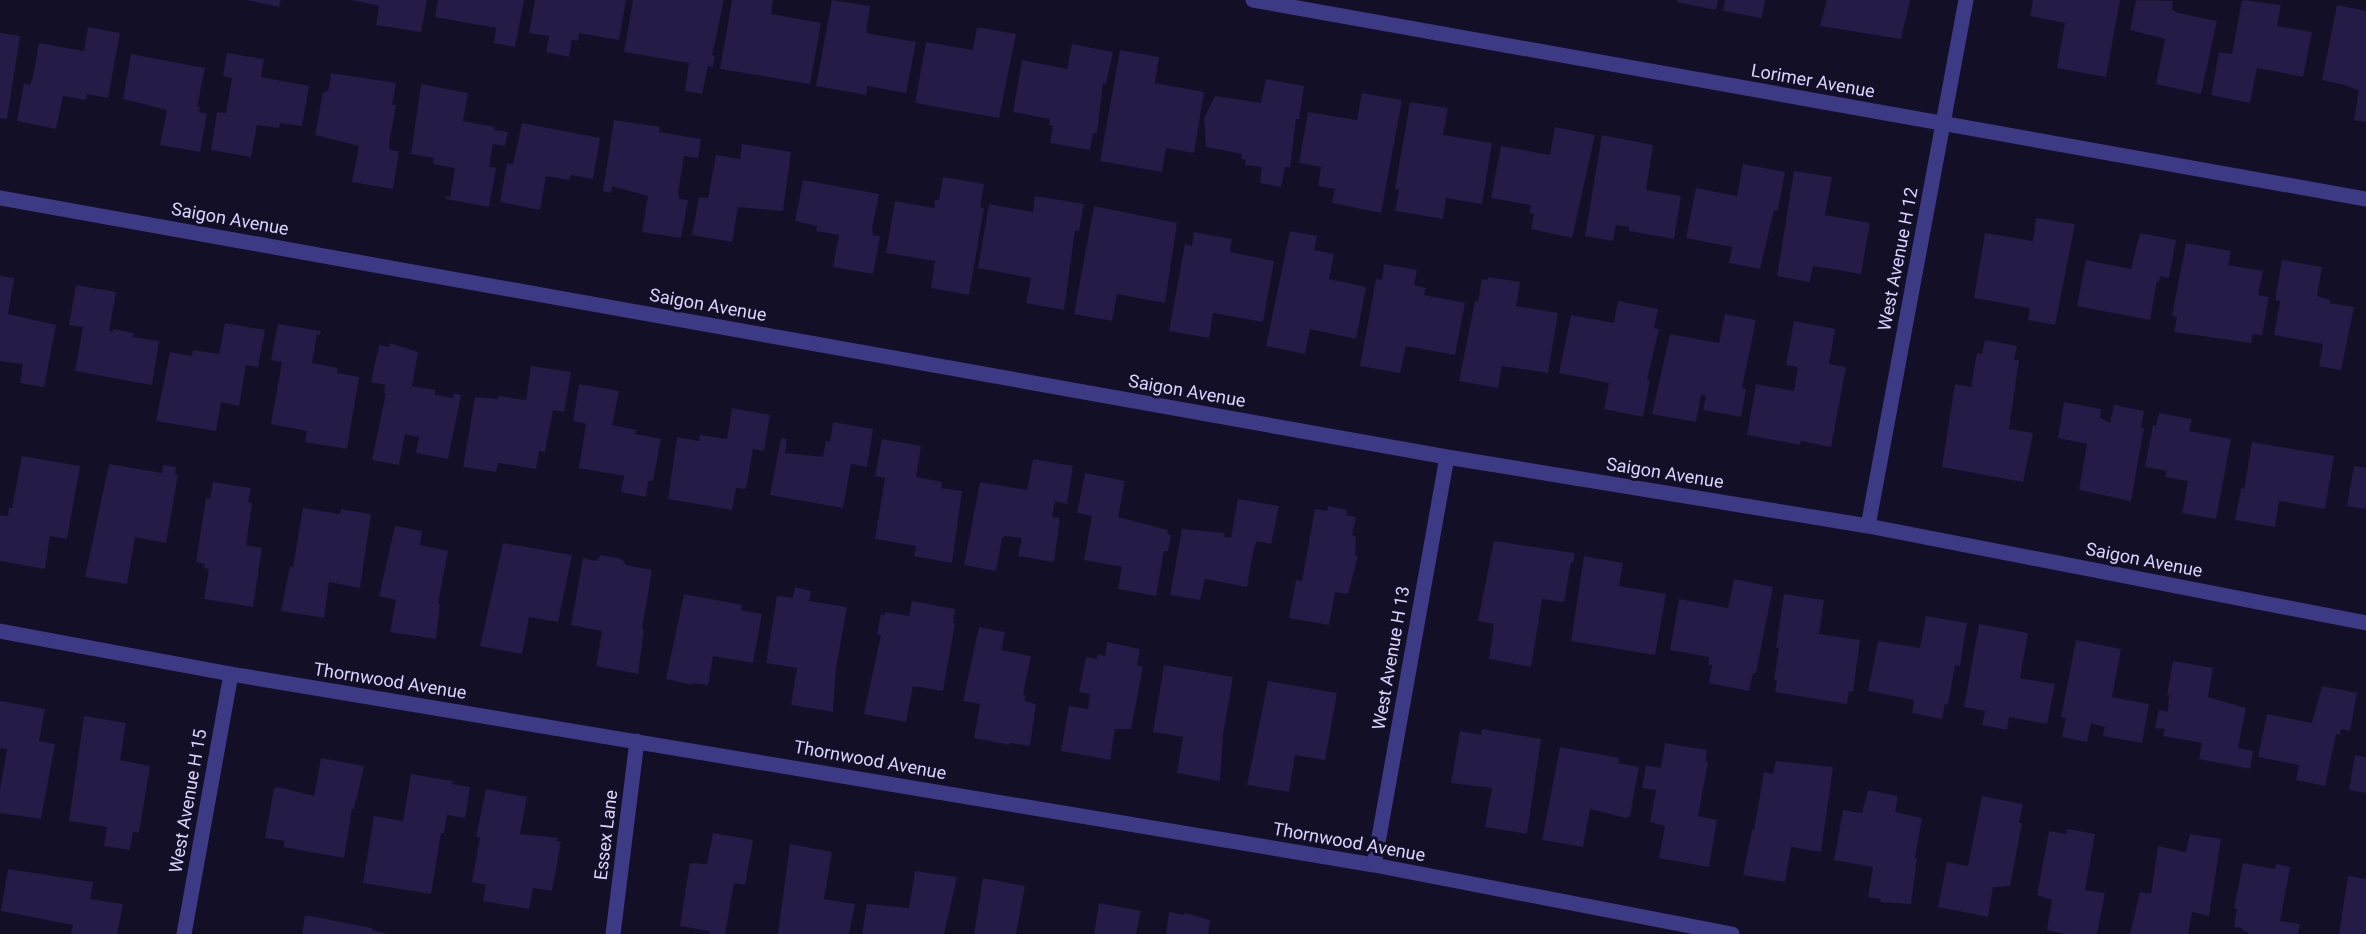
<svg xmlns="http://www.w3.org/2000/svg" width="2366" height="934" font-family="Roboto,sans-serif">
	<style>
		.building { fill: #241b47 }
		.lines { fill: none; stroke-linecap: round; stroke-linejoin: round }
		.minor { stroke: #3d3a85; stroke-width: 15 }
		.labels { text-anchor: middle; stroke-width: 6; stroke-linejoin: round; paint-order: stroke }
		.street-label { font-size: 18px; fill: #d9d4ff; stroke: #130f26 }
	</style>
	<rect width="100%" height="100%" fill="#130f26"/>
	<path class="building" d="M246 0H281L279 7Z
		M351 0H427L421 32 376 25 379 6Z
		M438 0H524L515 47 494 43 496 28 435 17Z
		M535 0H626L619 40 579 33 578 41 572 40 569 57 546 52 549 36 529 33Z
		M633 0H724L712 55 715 56 713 67 708 66 702 94 685 91 689 63 624 52Z
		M732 0H773L771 14 821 23 810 84 720 69Z
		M832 0 870 6 866 33 916 42 906 93 867 86 866 95 816 86Z
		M1677 0H1718L1716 10 1677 2Z
		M1725 0H1765L1762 18 1723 11Z
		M1827 0H1910L1901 39 1820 26Z
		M2033 0H2120L2106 77 2057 68 2065 23 2030 16Z
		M2136 0 2173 1 2172 10 2178 13 2217 21 2201 94 2156 84 2165 39 2130 30Z
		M2242 0 2281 5 2277 26 2312 32 2303 77 2257 68 2250 103 2211 95 2219 52 2232 54Z
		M2337 5 2366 11V122L2354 120 2359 91 2345 85 2322 80Z
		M88 27 120 33 108 98 87 94 86 100 63 96 56 129 17 121 24 83 30 85 33 77 39 43 84 51Z
		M977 27 1016 34 999 118 915 103 926 42 973 50Z
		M0 33 20 36 7 119 0 118Z
		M1072 44 1113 52 1106 84 1103 83 1097 133H1093L1090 150 1050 143 1053 126 1049 125 1050 119 1013 112 1022 60 1067 69Z
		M1120 50 1159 57 1155 83 1204 92 1194 153 1166 148 1162 172 1100 161Z
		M227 53 264 59 261 77 309 86 302 126 280 123 279 128 257 125 251 157 211 150 217 112 226 113 232 78 223 76Z
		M131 54 205 68 197 107H200L199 112 207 114 200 152 160 145 167 110 123 99Z
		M331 73 396 83 392 105H396L389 144 390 150 399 151 393 189 352 182 359 146 315 135 323 92 326 93 329 88Z
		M1266 79 1304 86 1299 119H1296L1290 167H1285L1281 187 1260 183 1262 167 1245 165 1246 160 1241 159 1242 154 1206 147 1204 118 1215 96 1261 103Z
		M421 84 468 93 463 121 495 127 494 130 508 132 505 146 493 144 489 167 496 168 489 207 446 199V196L450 197 455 168 433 164 434 158 411 154Z
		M1362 93 1402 100 1381 213 1332 203 1335 189 1318 186 1321 167 1299 163 1308 112 1357 120Z
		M1410 102 1448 108 1443 135 1492 143 1482 204 1446 198 1443 219 1395 211 1399 190 1395 189Z
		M614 120 660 127 659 132 701 139 698 158 684 156 678 192 679 199 688 200 681 238 642 232 648 196 612 186 611 193 603 191Z
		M522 123 600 138 593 179 571 175 569 180 546 176 540 210 500 202 507 163 513 164Z
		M1555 127 1595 135 1572 238 1531 229 1534 214 1529 213 1531 205 1491 198 1501 146 1550 155Z
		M1602 135 1653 145 1646 190 1681 196 1674 239 1629 231V227L1616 225 1613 241 1585 236Z
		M742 144 791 152 783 211 738 207 732 242 692 235 699 197 708 198 716 155 740 159Z
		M1743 164 1785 172 1778 210H1774L1760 269 1729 263 1732 247 1686 238 1696 188 1737 196Z
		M1794 171 1832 177 1825 215 1870 223 1861 274 1813 266 1810 282 1777 276Z
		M943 177 984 184 980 207 984 208 969 295 931 288 935 261 886 253 895 201 934 208 935 200H939Z
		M803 180 879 194 872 229 873 235 880 236 873 274 833 267 839 235 816 231 817 226 795 221Z
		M1035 196 1084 204 1079 231 1075 230 1064 310 1026 303 1031 278 978 268 989 204 1033 212Z
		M1094 206 1177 223 1165 303 1117 294 1112 321 1074 314Z
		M2036 218 2075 224 2055 325 2028 320 2030 308 1974 298 1985 233 2033 241Z
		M1290 231 1317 236 1314 250 1334 254 1329 279 1366 287 1356 339 1310 329 1305 354 1266 346Z
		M1194 232 1232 239 1230 252 1274 261 1263 322 1213 313 1209 338 1169 331 1185 244 1192 246Z
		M2140 233 2176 240 2169 278 2160 276 2159 282 2157 281 2150 320 2077 306 2086 260 2131 269Z
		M2186 243 2231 251 2228 265 2263 271 2258 295 2269 297 2262 335 2253 334 2251 343 2174 332 2177 317 2172 316Z
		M2282 260 2322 267 2317 296 2330 300V303L2354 307 2341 370 2319 366 2323 344 2274 335 2280 301 2276 300V294Z
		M1384 264 1417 270 1414 285 1426 288 1424 295 1465 303 1455 355 1406 346 1400 373 1360 366 1376 279 1382 280Z
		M0 276 14 278 8 314 56 325 44 387 20 383 23 364 0 361Z
		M1488 277 1520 282 1516 306 1558 313 1548 373 1502 366 1498 388 1459 381 1475 301 1478 302 1482 279 1488 280Z
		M76 285 116 292 109 331 113 332V329L134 333 133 337 159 341 152 385 75 371 83 327 69 325Z
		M1618 301 1658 309 1654 328 1659 329 1647 380H1650L1643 417 1604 409 1609 383 1559 373 1571 315 1614 323Z
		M1725 314 1756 320 1742 388 1746 389 1741 417 1703 410 1706 396 1701 395 1696 422 1652 414 1670 334 1719 343Z
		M1794 321 1835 329 1829 364 1846 367 1831 447 1801 441 1800 445 1747 435 1756 384 1794 391 1798 367 1786 365Z
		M225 323 265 330 258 367 246 365 239 406 221 402 216 431 156 421 170 352 192 356 193 350 219 354Z
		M278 324 321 331 320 335 317 334 312 363 338 368 337 373 359 377 347 449 305 442 307 431 271 424 282 362 271 360Z
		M1985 340 2017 346 2014 360H2019L2009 429 2033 433 2023 482 1942 467 1955 384 1971 387 1977 353 1982 354Z
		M390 343 418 352 412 386 436 390 435 395 453 398 454 393 461 395 448 459 416 453 419 437 405 434 399 465 372 460 386 393H384L385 385 371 382 379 345 389 347Z
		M531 366 571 372 564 412 553 410 545 452 539 451 536 469 498 463 496 472 463 467 475 397 498 399V396L526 400Z
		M579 384 619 391 612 425 636 430 635 434 661 439 653 481H648L646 497 621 492 624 476 579 468 586 424 573 421Z
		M2064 402 2101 409 2100 418 2110 423 2114 405 2144 411 2141 428H2144L2131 501 2079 490 2087 444 2058 438Z
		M732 408 770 415 764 451 753 449 746 489 736 488 732 510 668 499 677 437 699 441 700 435 727 439Z
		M2159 413 2192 419 2189 431 2231 439 2216 519 2182 513 2188 481 2165 477 2167 471 2145 467 2153 425 2156 426Z
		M833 422 873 429 867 467 851 464 843 508 770 495 781 438 787 439 785 453 823 457 826 441 830 442Z
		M882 439 921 446 916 477 942 482 941 488 962 491 952 563 914 556 916 546 875 539 885 478 875 476Z
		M2252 442 2334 456 2325 509 2279 501 2275 527 2235 520 2241 488 2244 489Z
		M22 456 80 466 67 539 50 536 45 569 0 561V515L8 516 9 508H12Z
		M1033 459 1073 466 1067 504 1055 501 1052 517 1060 518 1054 562 1018 556 1022 538 1005 536 1002 538 996 571 964 565 980 482 1027 490Z
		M109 464 162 473 163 465 176 467 175 475H178L166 543 135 537 127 584 85 577Z
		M2354 466 2366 468V509L2347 506Z
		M1085 473 1125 481 1118 517 1168 530 1167 534 1171 535 1168 551H1164L1156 596 1118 589 1122 567 1084 560 1092 516 1077 513Z
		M213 482 251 488 248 502 252 503 246 545 262 548 253 607 204 599 209 569 204 568 205 564 196 562 206 498 210 499Z
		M1238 499 1279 506 1271 544 1257 541 1254 547 1247 587 1205 579 1200 600 1170 595 1182 529 1225 533 1224 537 1231 538Z
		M1328 506 1347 510 1346 515 1356 517 1352 535 1356 536 1355 555 1358 556 1348 594 1335 592 1329 625 1289 618 1296 580 1302 581 1315 509 1327 511Z
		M303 508 340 514 341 509 371 514 360 588 329 582 324 618 281 611 290 566 293 567Z
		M395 526 422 531 420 545 448 551 438 604H440L436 639 390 632 396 600 379 596Z
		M1494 541 1575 553 1573 563 1571 562 1564 602 1542 599 1531 667 1489 659 1494 624 1478 621Z
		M503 543 572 555 558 622 529 617 522 654 480 646Z
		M601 555 622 559 626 565 652 570 642 629 644 630 638 674 596 666 602 631 571 625 583 558 596 561Z
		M1584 556 1623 563 1619 586 1666 594 1655 655 1571 641Z
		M1734 579 1773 587 1756 673H1753L1749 691 1709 683 1712 665H1708L1709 657 1670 650 1679 599 1728 608Z
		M795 587 811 591 809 601 847 607 836 668 833 712 791 705 797 668 766 663 777 596 793 598Z
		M684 594 742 605 741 610 762 614 753 663 713 656 708 685 693 683 692 685 666 679Z
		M1784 594 1824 600 1819 634 1860 640 1853 692 1849 691 1847 704 1775 692 1777 680H1774L1779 648H1776Z
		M912 601 955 609 953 623H955L943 691 913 686 906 722 864 714 881 635 877 634 881 614 885 615 886 612 909 616Z
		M1926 616 1967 623 1960 666 1955 665 1948 705 1945 704 1942 719 1912 713 1914 700 1868 691 1878 641 1920 648Z
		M1979 624 2028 633 2020 678 2055 684 2047 724 2009 717 2007 730 1982 725 1985 711 1964 707Z
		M979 627 1005 632 1001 650 1031 656 1023 695 1026 696 1024 701 1036 704 1030 746 1010 743V745L974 738 980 704 963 701Z
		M2076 640 2121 649 2112 697 2149 704 2142 743 2103 736 2105 727 2091 723 2087 742 2062 737 2066 718 2061 717Z
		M1107 642 1140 649 1137 665 1143 667 1131 729H1115L1110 760 1061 751 1069 706 1088 709 1090 694 1079 692 1086 657 1097 659 1098 654 1105 656Z
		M2173 661 2213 668 2208 697 2246 708 2238 748 2253 751 2250 769 2199 759 2202 743 2163 736 2165 729 2155 728 2159 710 2168 712 2169 695H2167Z
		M1164 665 1233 677 1223 735 1220 781 1177 773 1183 737 1153 732Z
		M1268 681 1337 693 1325 760 1295 755 1289 792 1247 785Z
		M2322 686 2357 693 2350 731 2341 729 2340 735 2336 734 2325 786 2296 780 2299 765 2258 757 2267 714 2312 723Z
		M0 701 45 709 39 741 55 744 41 819 0 813V790L7 749 0 748Z
		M84 716 126 723 120 760 150 766 139 833 133 832 130 850 104 846 107 827 69 821Z
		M1482 729 1541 739 1527 834 1485 827 1492 788 1451 783 1460 731 1481 735Z
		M1665 743 1707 750 1706 761 1708 762 1698 816 1717 820 1709 867 1659 858 1665 826 1650 822 1656 790 1642 788 1646 765 1661 768Z
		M1560 747 1619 758 1618 763 1639 767 1630 816 1626 818 1590 809 1583 847 1542 840Z
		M2355 755 2366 757V793L2349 790Z
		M321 758 364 766 354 809H352L344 858 283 847 285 841 265 838 274 789 278 787 314 796Z
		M1776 761 1833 767 1821 852 1791 847 1785 882 1743 875 1752 830H1754L1764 772 1773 774Z
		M411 774 453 781 452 784 470 787 465 818 447 815 444 833H441L431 894 363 883 374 816 403 821Z
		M486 789 527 797 520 834 558 838 557 841 561 842 552 891 533 888 529 909 483 901 486 885 472 882 480 837H476Z
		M1868 790 1898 796 1895 812 1922 818 1915 858H1917L1911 904 1880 902 1881 899 1868 897 1873 867 1834 860 1843 810 1862 813Z
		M1982 796 2023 804 2019 823H2022L2010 886 1993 887 1988 917 1938 907 1947 862 1968 866Z
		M2067 829 2095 834 2085 890 2105 893 2097 934H2065L2047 930 2052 900 2037 895 2049 831 2066 834Z
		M713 833 753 840 745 885 734 883 725 934H709L710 931 680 926 690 863 707 864Z
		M2190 834 2221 839 2209 916 2192 912 2188 934H2130L2140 892 2151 894 2158 846 2186 852Z
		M790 844 832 852 824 899 855 904 849 934H778Z
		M2243 863 2275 869 2276 864 2290 867 2280 921 2300 924 2298 934H2250L2242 930V928L2234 927 2237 909 2234 908Z
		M8 869 93 882 90 899 123 904 117 934H71L73 925 1 911Z
		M915 871 957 877 944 934H862L867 904 909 908Z
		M2348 876 2366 879V934H2339Z
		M983 878 1025 886 1016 934H974Z
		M1099 903 1141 911 1136 934H1094Z
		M1169 912 1184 915 1185 913 1210 920 1208 934H1166Z
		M305 915 372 928V930L388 934H302Z"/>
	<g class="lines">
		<path class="minor" d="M1253 0 2366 199
			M0 198 1447 457 1868 526 2366 623
			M1868 526 1966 0
			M0 631 231 674 1374 865 1732 934
			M1374 865 1447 457
			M184 934 231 674
			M613 934 637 741"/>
	</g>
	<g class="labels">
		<g class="street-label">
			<text transform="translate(1813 81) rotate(10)" y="6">Lorimer Avenue</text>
			<text transform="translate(230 219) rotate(10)" y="6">Saigon Avenue</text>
			<text transform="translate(1898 259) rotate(-79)" y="6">West Avenue H 12</text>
			<text transform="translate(708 305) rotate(10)" y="6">Saigon Avenue</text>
			<text transform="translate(1187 391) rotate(10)" y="6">Saigon Avenue</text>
			<text transform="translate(1665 473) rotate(9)" y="6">Saigon Avenue</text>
			<text transform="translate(2144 560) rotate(11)" y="6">Saigon Avenue</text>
			<text transform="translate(1391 658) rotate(-80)" y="6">West Avenue H 13</text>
			<text transform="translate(390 681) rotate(9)" y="6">Thornwood Avenue</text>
			<text transform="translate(870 760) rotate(10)" y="6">Thornwood Avenue</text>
			<text transform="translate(188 801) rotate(-80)" y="6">West Avenue H 15</text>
			<text transform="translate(606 835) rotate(-83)" y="6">Essex Lane</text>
			<text transform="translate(1349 842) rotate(10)" y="6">Thornwood Avenue</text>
		</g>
	</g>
</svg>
